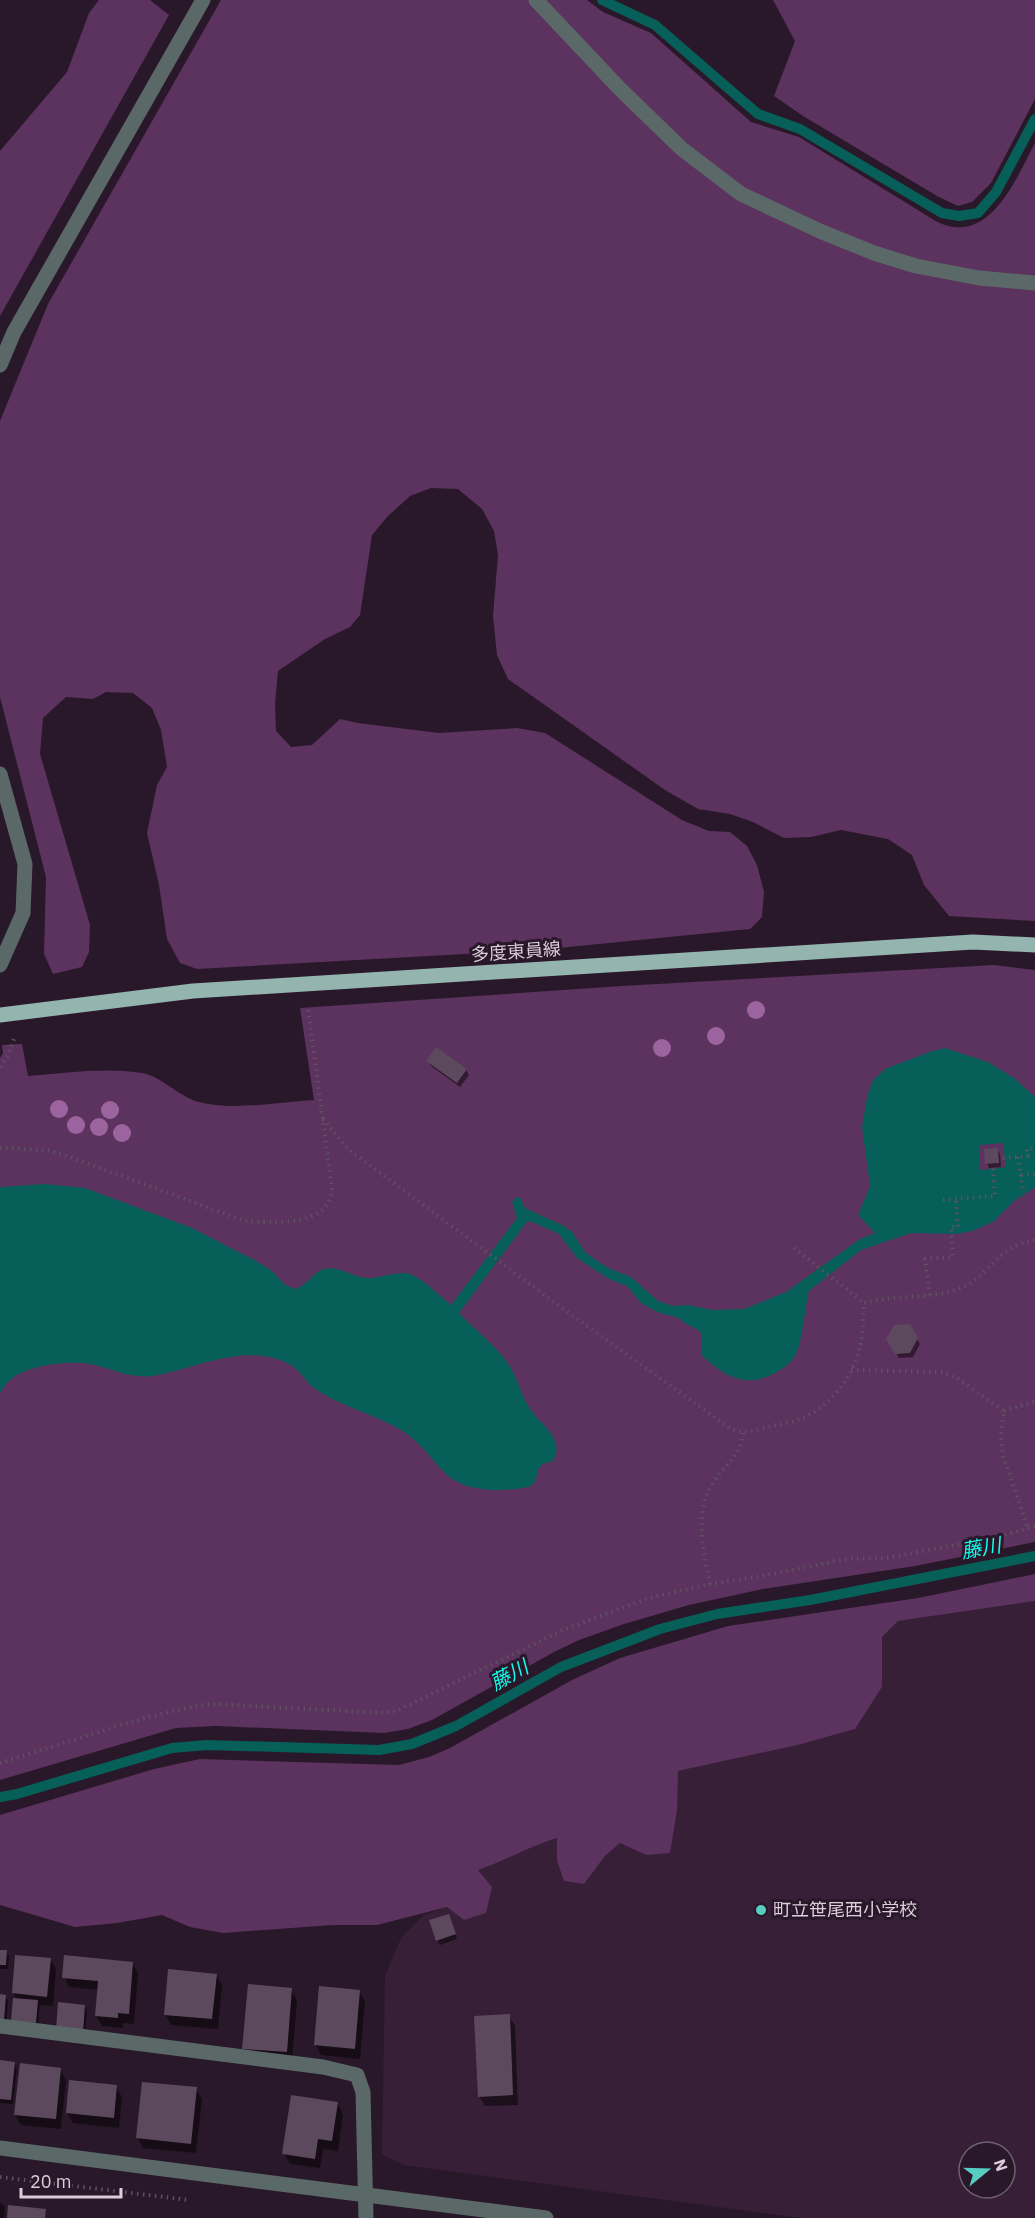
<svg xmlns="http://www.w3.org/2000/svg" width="1035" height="2218" font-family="'IBM Plex Sans','Noto Sans JP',sans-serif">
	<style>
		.built { fill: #361f37; fill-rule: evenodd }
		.green { fill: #5c325e }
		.water { fill: #065f58; fill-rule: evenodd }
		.shadow { fill: #0007 }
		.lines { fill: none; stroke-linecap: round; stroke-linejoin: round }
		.stream { stroke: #065f58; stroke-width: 10 }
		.building { fill: #5d495e }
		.path { stroke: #605061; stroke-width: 4; stroke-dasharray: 1.5 4.5; stroke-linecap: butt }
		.minor { stroke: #5a6967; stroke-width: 15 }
		.major { stroke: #94b4af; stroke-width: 15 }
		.tree { fill: #9c649f }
		.poi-dot { fill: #57cec1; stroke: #29182a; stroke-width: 2 }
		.labels { text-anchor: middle; stroke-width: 6; stroke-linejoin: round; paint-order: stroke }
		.street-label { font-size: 18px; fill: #daceda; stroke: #29182a }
		.poi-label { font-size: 18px; fill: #daceda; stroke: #29182a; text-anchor: start }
		.water-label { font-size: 20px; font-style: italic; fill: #14fceb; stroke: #29182a }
	</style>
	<rect width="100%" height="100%" fill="#29182a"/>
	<path class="built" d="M1035 1601V2218H802L403 2165 382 2154 385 1976 401 1938 424 1915 447 1907 477 1870 498 1863 538 1844 558 1838 557 1861 564 1881 584 1884 605 1856 620 1843 646 1855 677 1810V1771L798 1745 854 1729 882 1687V1637L898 1621ZM969 2152H1005V2188H969Z"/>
	<path class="green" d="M99 0H150L169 15 0 316V151L67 72 89 13Z
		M221 0H587L603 12 651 33 751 122 799 137 926 215C931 218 937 222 942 224 992 243 1017 176 1035 143V921L949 916 924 885 912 855 888 839 841 830 811 837 784 838 753 822 730 814 698 809 665 790 508 679 497 655 493 616 498 555 494 531 482 509 458 489 431 488 410 496 388 516 372 535 360 615 350 627 325 639 278 671 275 704 276 731 291 747 312 745 340 719 358 723 439 733 517 728 545 733 682 820 709 831 730 832 747 846 757 865 764 892 762 917 750 929 538 950 197 969 180 963 167 939 159 885 147 833 157 785 167 767 161 730 152 708 133 693 106 692 93 699 66 697 43 718 40 754 90 925 89 952 82 967 53 974 44 954 46 877 0 697V421L48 304Z
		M773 0H1035V99L991 183 972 202 958 206 937 196 803 116 774 96 795 41Z
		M994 965 1035 970V1542L915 1566 763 1589 689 1605 624 1624 579 1640 554 1652 432 1720 408 1729 384 1733 216 1726 176 1728 0 1780V1058L3 1053 2 1045 22 1044 28 1076C66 1073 105 1067 142 1073 161 1076 179 1097 199 1102 231 1111 280 1102 314 1100L300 1008 622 986Z
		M1035 1574V1601L898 1621 882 1637V1687L855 1729 798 1745 678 1771 677 1810 670 1853 646 1855 620 1843 605 1856 584 1884 564 1881 557 1861V1838C530 1846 505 1861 478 1870L492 1887 486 1913 464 1920 447 1907 377 1925H333L223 1933 190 1927 162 1915 117 1923 75 1927 0 1905V1815L154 1769 200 1759 399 1765 429 1757 450 1748 572 1680 620 1658 728 1626 918 1598Z"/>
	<path class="water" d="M945 1048 988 1062 1014 1078 1035 1097V1187L1014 1201 993 1222 972 1231 956 1234 911 1233 861 1250 809 1291C805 1306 802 1343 796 1354 790 1365 781 1370 771 1375 741 1388 724 1375 701 1355 706 1321 695 1334 679 1318L657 1312 641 1303 627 1286 609 1279 577 1258 559 1234 530 1221 526 1223 459 1313C476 1331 498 1347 511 1368 518 1380 521 1395 529 1407 540 1425 566 1438 553 1461 529 1465 544 1478 529 1487 502 1492 462 1493 443 1471 430 1457 418 1440 401 1430 374 1414 342 1407 315 1389 305 1382 300 1369 289 1364 254 1346 214 1360 179 1370 165 1373 152 1378 138 1376 122 1375 106 1367 90 1364 69 1360 23 1365 8 1382 5 1385 2 1389 0 1393V1187L45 1184 85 1188 192 1228 256 1261 272 1271 284 1284 294 1289C308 1286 311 1273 324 1269 339 1265 353 1278 369 1278 380 1278 401 1270 410 1274 425 1280 438 1295 451 1305L517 1218 512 1202 515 1198 520 1197 525 1208 564 1226 573 1233 585 1252 593 1258 608 1268 631 1277 658 1301 673 1306 688 1305 712 1310 744 1309 786 1292 860 1239 875 1233 858 1215 870 1186 862 1127 867 1097 873 1080 885 1069 932 1051ZM1003 1143 1006 1167 980 1170 979 1145Z"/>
	<path class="shadow" d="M437 1049 466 1070 469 1075 460 1087 431 1066 428 1061Z
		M997 1149 1000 1154 1001 1167 989 1168 987 1163Z
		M909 1326 920 1344 913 1357 899 1358 888 1339Z
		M451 1921 457 1939 440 1945 437 1940Z
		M0 1951 6 1952 9 1956 8 1969H0Z
		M50 1959 56 1969 53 2006 40 2005 38 2027 13 1993Z
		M132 1963 138 1973 134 2024 123 2023V2028L102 2026 96 2016 98 1990 69 1987 64 1977Z
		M216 1975 222 1985 218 2029 171 2025 165 2014Z
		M291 1990 297 2000 292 2062 250 2059 244 2049Z
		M359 1991 365 2001 360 2059 321 2055 316 2045Z
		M0 1996H5L8 2001 6 2025H0Z
		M60 2004 85 2006 87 2011 85 2037Z
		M509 2016 515 2026 518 2105 485 2106 479 2096Z
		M0 2062 14 2064 17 2068 13 2104 0 2103Z
		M60 2069 66 2080 61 2129 21 2125 15 2115Z
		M116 2087 122 2097 119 2128 73 2123 67 2113Z
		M196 2089 202 2099 196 2153 143 2148 138 2138Z
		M337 2103 343 2114 338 2151 323 2149 320 2168 290 2164 284 2153Z
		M0 2202 5 2207 4 2218H0Z"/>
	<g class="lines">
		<path class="stream" d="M602 0 655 25 758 114 800 129 942 213 959 216 978 213 996 192 1035 119
			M0 1797 17 1794 172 1748 207 1745 379 1750 412 1744 456 1726 561 1667 660 1629 717 1614 810 1600 1035 1556"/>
	</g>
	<path class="building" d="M436 1047 467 1069 457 1083 426 1061Z
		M998 1148 999 1163 985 1164 984 1149Z
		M910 1324 918 1338 910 1353 895 1354 886 1339 894 1325Z
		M449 1914 456 1934 436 1941 429 1920Z
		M0 1950H7L6 1965H0Z
		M15 1955 51 1958 47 1997 12 1993Z
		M64 1955 133 1962 129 2014 118 2013V2018L95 2016 98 1981 62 1978Z
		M168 1969 217 1974 212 2019 164 2015Z
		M248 1984 292 1988 287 2052 242 2049Z
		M319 1986 360 1990 355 2049 314 2045Z
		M0 1994 6 1995 4 2021H0Z
		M13 1998 38 2000 36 2023 11 2021Z
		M58 2002 85 2005 83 2033 56 2030Z
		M510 2014 513 2095 478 2097 474 2016Z
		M0 2060 15 2062 11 2100 0 2099Z
		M20 2063 61 2068 56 2119 14 2115Z
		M69 2080 117 2085 114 2118 66 2113Z
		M142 2082 197 2087 191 2144 136 2138Z
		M291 2095 338 2102 332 2141 318 2139 315 2159 282 2154Z
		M8 2205 46 2209 45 2218H7Z"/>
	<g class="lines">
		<path class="path" d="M0 1067 8 1056 14 1039
			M323 1119 348 1149 558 1305 731 1429C747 1435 760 1429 776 1425 783 1424 791 1423 798 1420 833 1407 858 1371 862 1335 863 1325 863 1313 864 1303 895 1294 929 1300 959 1289 988 1278 998 1245 1035 1240
			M0 1148 47 1150 64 1155 245 1221C272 1223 331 1227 332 1189L308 1007
			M1018 1157 1023 1189
			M1003 1158 1028 1156 1027 1149 1035 1148
			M1021 1175 1035 1174
			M943 1200 995 1196 993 1167
			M794 1248 864 1303
			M930 1295 925 1259 953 1257 951 1227H958L956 1199
			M851 1370 942 1372 957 1378 1004 1411 1001 1435 1003 1456 1028 1528
			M1004 1411 1035 1401
			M710 1584C703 1549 693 1511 715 1480 729 1459 739 1460 743 1433
			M0 1763 144 1718 195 1706 216 1704 383 1713 396 1711 563 1630 649 1598 710 1584 767 1575 846 1559 886 1558 998 1537 1035 1526
			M0 2177 189 2200"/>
		<path class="minor" d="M536 0 621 90 682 149 741 194 822 232 874 253 916 266 979 278 1035 283
			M0 365 14 332 203 0
			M0 774 25 864 23 913 0 965
			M0 2026 323 2067 357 2075 363 2092 366 2218
			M0 2148 546 2218"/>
		<path class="major" d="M0 1015 193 991 973 942 1035 945"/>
	</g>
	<g class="tree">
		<circle cx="756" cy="1010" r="9"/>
		<circle cx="716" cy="1036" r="9"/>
		<circle cx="662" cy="1048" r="9"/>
		<circle cx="59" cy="1109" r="9"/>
		<circle cx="110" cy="1110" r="9"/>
		<circle cx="76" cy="1125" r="9"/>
		<circle cx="99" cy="1127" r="9"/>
		<circle cx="122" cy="1133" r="9"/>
	</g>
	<circle class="poi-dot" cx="761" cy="1910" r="6"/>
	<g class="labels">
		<g class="street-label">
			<text transform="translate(516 952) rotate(-4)" y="6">多度東員線</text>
		</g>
		<g class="poi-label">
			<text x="773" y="1916">町立笹尾西小学校</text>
		</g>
		<g class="water-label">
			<text transform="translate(981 1548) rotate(-10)" y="7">藤川</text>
			<text transform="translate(509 1675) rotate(-29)" y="7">藤川</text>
		</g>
	</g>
	<g transform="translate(987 2170) rotate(71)"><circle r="28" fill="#29182a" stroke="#706170" stroke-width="1.5"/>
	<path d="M0-4.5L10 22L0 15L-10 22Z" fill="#57cec1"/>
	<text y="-9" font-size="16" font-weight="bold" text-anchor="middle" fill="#daceda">N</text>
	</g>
	<path d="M21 2188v9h100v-9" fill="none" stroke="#daceda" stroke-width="3"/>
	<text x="30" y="2188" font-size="18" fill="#daceda" stroke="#29182a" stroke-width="4.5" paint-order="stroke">20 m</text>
</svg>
